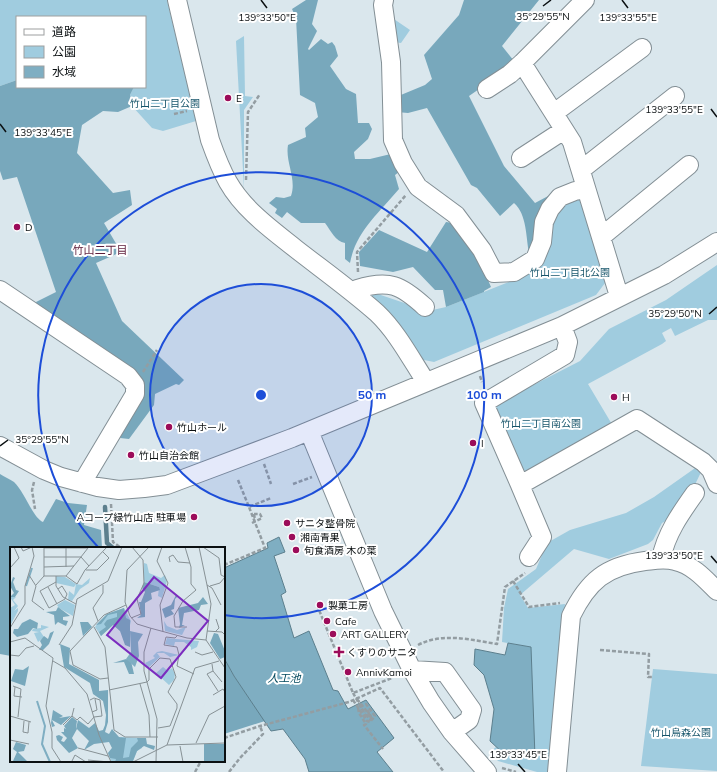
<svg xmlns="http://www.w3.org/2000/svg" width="717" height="772" font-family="Mulish,'Noto Sans JP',sans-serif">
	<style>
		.green { fill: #a0ccdf }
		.forest { fill: #78a8bc }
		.water { fill: #7faec2; stroke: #5c7f8d }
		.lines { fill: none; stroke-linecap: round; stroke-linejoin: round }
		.stream { stroke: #5c7f8d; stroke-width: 4.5 }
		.minor-casing { stroke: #838f95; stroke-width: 20 }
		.path { stroke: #939da2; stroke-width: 2.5; stroke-dasharray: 4 2; stroke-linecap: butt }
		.minor { stroke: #fff; stroke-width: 18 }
		.path-bridge { stroke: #939da2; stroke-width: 2.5; stroke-dasharray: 4 2; stroke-linecap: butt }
		.ticks { fill: none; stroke: #0b1012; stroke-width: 1.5 }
		.ring { fill: none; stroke: #1d4ed8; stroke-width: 2 }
		.poi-dot { fill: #9c0c5a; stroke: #fff; stroke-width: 1.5 }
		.labels { text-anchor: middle; stroke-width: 4; stroke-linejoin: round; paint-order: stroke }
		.poi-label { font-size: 10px; fill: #0b1012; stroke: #fff; text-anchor: start }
		.park-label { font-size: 10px; fill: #17556b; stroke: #fff }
		.neighbourhood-label { font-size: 11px; fill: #5d1c39; stroke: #fff }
		.water-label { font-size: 11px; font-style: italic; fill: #00475c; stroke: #fff }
		.inset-river { fill: none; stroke: #7faec2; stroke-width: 2 }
		.inset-road { fill: none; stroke: #879195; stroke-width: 1 }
		.view { fill: #7b2cbf; fill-opacity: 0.15; stroke: #7b2cbf; stroke-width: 2 }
		.inset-edge { fill: none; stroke: #0b1012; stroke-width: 2 }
		.ticks-label { font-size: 10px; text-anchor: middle; fill: #0b1012; stroke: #fff; stroke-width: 4; stroke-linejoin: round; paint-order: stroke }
		.centre { fill: #1d4ed8; stroke: #fff; stroke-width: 2 }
		.ring-label { font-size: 12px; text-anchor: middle; font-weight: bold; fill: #1d4ed8; stroke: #fff; stroke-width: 4; stroke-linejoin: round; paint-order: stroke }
	</style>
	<rect width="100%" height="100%" fill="#dae7ed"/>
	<path class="green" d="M0 0H167L196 121 163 131 152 128 132 106 130 95 134 87H145V17H17V80L0 86Z
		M388 15 410 30 401 43 394 42Z
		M244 36 245 96 253 97 244 110V189L236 41Z
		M582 198 605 283 596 295 434 362 419 359 369 291 428 311 446 307 531 273 538 265 547 230 566 200Z
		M717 265V320H708L675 336 671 328 662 333 666 341 662 344 588 384 613 426 532 470 526 471 521 469 494 415 498 403 580 361 609 329 666 300Z
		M698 466 703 468 689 497 670 519 662 523 653 540 648 544 609 559 574 549 520 595 528 608 565 604 548 772H537L498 761 490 752 496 747 505 755 531 647 502 642 504 608 508 589 536 569 547 543 570 530 626 513 654 497Z
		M653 669 717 674V771L641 766Z"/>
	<path class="forest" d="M306 0H318L312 24 317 31 308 49 309 50 321 39 328 44 332 42 335 46 338 56 330 66 346 89 356 94 358 123H369L372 129 368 139 354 152 355 159H370L395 153 399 172 395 175 399 189C379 213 356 231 350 263L345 259V243C335 241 331 231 325 223H301L287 212 282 218 275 213 277 209 269 203 276 197 284 198 291 196C297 179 285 162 288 145L306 137 305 128 318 117 315 103 300 95 296 18 292 9Z
		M464 0H539L502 46 514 61 498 76 469 96 504 166 535 203 567 186 536 249 529 253C526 238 527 214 514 203L500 216 477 188 471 185 427 108 408 113 397 112 396 97 425 85 432 79 424 55 459 15Z
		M17 80V87H134L130 95 132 106 118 112 103 111 82 125 77 153 113 193 130 190 132 205 104 223 121 252 96 263 122 321 184 380 179 385 176 384 155 394 154 405 129 439 120 438 141 397 39 310 36 302 56 292 17 177 3 180 0 171V86Z
		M446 222 453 223 478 257 491 287 484 291V292L446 307 443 290H435L413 267 393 272 360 266 359 252 379 230 427 252Z
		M0 474C4 477 10 479 14 482 24 491 33 518 43 522L56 499 68 503 87 505 84 525 101 530 102 548H11V656L0 654Z
		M224 658 234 676 265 721 224 734Z"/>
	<path class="water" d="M279 537 285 552 274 556 286 592 281 595 294 638 309 631 333 690 338 691 348 709 366 700 394 738 377 752 393 772H309L305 759 283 729 271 731 234 676 224 658V568L268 548 267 543Z
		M508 643 531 647 535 757 505 755 490 741 494 709 484 675 474 665 475 649 505 655Z"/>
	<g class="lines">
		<path class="stream" d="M105 507 107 543 113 548"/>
		<g class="minor-casing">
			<path id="minor" d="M177 0 210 140C215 154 220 168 228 182 244 210 271 229 296 249 323 270 351 290 377 313 397 332 411 359 426 382
				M384 0 383 5 391 62 393 140 403 163 418 187 456 215 482 250 494 273 514 272 535 259 542 242 544 222 550 209 560 197 575 191 586 189
				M585 0 522 63 572 142 619 296
				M487 89 510 74 522 63
				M554 113 642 48
				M521 158 564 130
				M581 170 675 96
				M601 237 689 165
				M0 290 128 376 135 385V394L82 483
				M355 294 357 289C389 279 401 285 425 307
				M562 326 568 342 565 355 484 403 520 485 637 419 703 462 711 470 717 484
				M309 431 383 611 412 670 431 702 452 732 487 772
				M0 446 44 470 61 477 98 487 119 490 144 488 167 485 292 438 562 326 664 275 717 242
				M520 485 542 537 529 557
				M661 559C666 534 680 514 695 493
				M412 670 445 672 472 710 469 720 452 732
				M557 772 571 616C588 581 606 566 645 561 655 560 665 558 675 561 693 565 705 579 717 591"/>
		</g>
		<path class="path" d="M174 114 187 111
			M246 180 248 112 260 94
			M358 272 357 252 406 195
			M143 372 157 350
			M480 376 482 382
			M264 464 271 484
			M238 480 249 507 271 498
			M34 482 32 490 35 509
			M293 484 312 477
			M111 504 113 542 121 548
			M254 514 255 520
			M224 565 265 548 249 507
			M513 581 529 607 560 603
			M317 605 353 693 392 678
			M418 645C443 632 471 640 497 644L505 587 525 573
			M600 650 649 654 648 677H652
			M357 699 372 718 370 720 365 712
			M353 700 367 721 370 722 375 716 366 704 358 708
			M224 738 260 726 349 702 380 688 444 772
			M502 768 516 772
			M195 772 201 761
			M229 772 240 758 263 734 260 726"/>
		<use href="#minor" class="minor"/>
		<path class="path-bridge" d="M252 523 262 518 260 514H254
			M353 693 366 716 371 717 368 711 365 712
			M358 708 359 713 366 724 364 725 383 749"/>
	</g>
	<path class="ticks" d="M261 0 267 8M622 0 628 8M543 6 551 0M711 109 717 117M0 124 6 132M709 314 717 307M0 446 8 440M711 556 717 563M518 764 525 772"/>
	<circle cx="261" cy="395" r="111" fill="#1d4ed8" fill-opacity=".12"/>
	<g class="ring">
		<circle cx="261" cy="395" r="111"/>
		<path d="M98 547A223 223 0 1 1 224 615"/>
	</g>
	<g class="poi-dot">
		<circle cx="228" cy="98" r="4"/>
		<circle cx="17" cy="227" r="4"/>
		<circle cx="614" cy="397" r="4"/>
		<circle cx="169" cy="427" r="4"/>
		<circle cx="473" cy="443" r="4"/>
		<circle cx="131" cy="455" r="4"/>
		<circle cx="194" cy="517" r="4"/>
		<circle cx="287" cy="523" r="4"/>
		<circle cx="292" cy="537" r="4"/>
		<circle cx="296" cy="550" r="4"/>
		<circle cx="320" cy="605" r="4"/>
		<circle cx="327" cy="621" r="4"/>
		<circle cx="333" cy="634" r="4"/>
		<path d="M337 646h4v4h4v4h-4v4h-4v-4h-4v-4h4z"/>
		<circle cx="348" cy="672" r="4"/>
	</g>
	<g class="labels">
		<g class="poi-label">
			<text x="236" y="102">E</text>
			<text x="25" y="231">D</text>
			<text x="622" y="401">H</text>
			<text x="177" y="431">竹山ホール</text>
			<text x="481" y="447">I</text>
			<text x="139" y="459">竹山自治会館</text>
			<text x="186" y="521" text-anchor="end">Aコープ緑竹山店 駐車場</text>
			<text x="295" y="527">サニタ整骨院</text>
			<text x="300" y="541">湘南青果</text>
			<text x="304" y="554">旬食酒房 木の葉</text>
			<text x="328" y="609">製菓工房</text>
			<text x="335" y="625">Cafe</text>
			<text x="341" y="638">ART GALLERY</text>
			<text x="347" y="656">くすりのサニタ</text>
			<text x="356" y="676">AnnivKamoi</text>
		</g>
		<g class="park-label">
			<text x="165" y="107">竹山二丁目公園</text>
			<text x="570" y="276">竹山二丁目北公園</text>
			<text x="541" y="427">竹山二丁目南公園</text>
			<text x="681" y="736">竹山烏森公園</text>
		</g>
		<g class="neighbourhood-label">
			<text x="100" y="254">竹山二丁目</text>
		</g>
		<g class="water-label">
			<text x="284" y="682">人工池</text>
		</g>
	</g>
	<g transform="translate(10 547)">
		<rect width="215" height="215" fill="#dae7ed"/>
		<path d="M134 16 137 17 139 26 151 31 155 28 157 34 152 51 148 49 149 40 134 35ZM46 29 55 30 66 37 64 40 46 36ZM80 31 79 36 70 42 62 54 58 53 59 44 64 48 66 37 72 38ZM0 50H6L3 53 8 59 4 64 8 61V64L0 79V61L5 58ZM55 53 65 58 63 69 49 61 47 58ZM114 61 121 74 119 82 110 84 104 77 91 89 85 80 88 76 97 67ZM154 74 157 79 167 83 176 80 172 88 155 84ZM31 78 39 80 30 84 34 90 28 95 24 86 29 85 22 84 23 82 31 81ZM157 91 166 92 189 94 187 100 181 103V100L174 95H165L164 99 155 97ZM152 104 169 108 160 110 154 106H147L150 110 138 121 135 116 145 111 143 109 147 105ZM153 120 158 124 162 121 165 127 164 133 159 138 146 126ZM111 190 131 191 132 201 127 204 123 214 101 215 98 206Z" fill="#a0ccdf"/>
		<path d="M3 30 5 31 3 35 6 43 9 44 5 50H0L4 46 0 39ZM134 35 149 40 150 43 141 46 142 52 135 56V70L127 71 131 68 129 55H131L135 45 132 41ZM166 48 168 49 165 52 164 62 161 63 164 67 155 71 152 62 161 58ZM193 50 198 57 191 58 189 63 174 66 172 78H175L169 81 170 77 168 61 188 56ZM48 60 60 69 53 70V73L58 74 56 79 48 75 45 78 44 68 36 65 46 64ZM114 61 116 71 120 73V100L115 98 110 84 103 78 91 89 89 85 96 80 94 77 97 73 107 70V66L98 68 91 77 86 78 97 67ZM20 72 28 76 27 82 23 81 18 87 7 90 3 86 4 82H8L12 76ZM70 75H78L82 80 73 89ZM44 84 39 97 33 103H29L32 98 30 94 34 89 38 92 40 86ZM204 86 208 87 215 104V110L210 112 200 96ZM50 97 60 101 59 117 89 133V144L98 143V175L95 185 99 187 102 182 109 190 116 191 113 211 119 210 121 201 128 194 127 191H136L137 197 145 199 144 203 134 199 127 204 123 214 105 215 106 212 100 211 98 206 102 201 99 195 84 197 74 203 79 194 67 182 62 191 68 201 59 206 47 193 46 189 49 188 53 190 51 194 54 195 57 191 51 185H54V181L56 182 54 179 62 170 67 174 66 180V182L68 173 79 181 85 176 89 184 93 183 95 178 96 168 93 154 83 147 80 136 54 120ZM116 112 121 114 124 127H119L114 115 103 116ZM19 119 15 139 1 134 5 122 13 123ZM43 163 53 169 49 171 61 169 51 178 42 173 45 179 42 180 41 176ZM6 195 16 198 14 204 8 205 18 215 3 214 7 205 3 202ZM194 197H214L215 215H194Z" fill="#78a8bc"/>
		<path d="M120 84 133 87 128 95 129 109 125 120 116 112 121 105Z" fill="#7faec2"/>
		<path class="inset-river" d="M16 39 22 21M27 154 35 179 32 197 40 215"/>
		<path class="inset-road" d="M34 0V29H56L67 37 75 23 97 0M139 0 117 23 115 55 120 69 127 77 140 81 177 91 196 93M152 0 147 14 158 36 150 58 153 85M175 0 181 20V37L186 43 173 54 164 69 165 80H177M189 0 201 57 196 93 215 121M193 0 209 11 211 28 215 30M34 1H78M56 1V20M34 10H71L79 19M160 15 159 10 163 8 168 15 180 16M34 20 64 19M0 21 9 11 4 0M76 23H87L99 11 93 5M19 28 26 39 22 54 34 63M46 29V39L53 50 66 57M56 29 78 1M46 35 30 44 39 61 55 52 57 47 52 39 48 42M26 38 34 29M197 38 202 41 211 58M200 39 210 36 215 30M38 40 47 57M121 71 131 67 127 52 134 36 133 13 122 0M88 74 83 61 93 46V38M84 80 95 100 104 183 115 190H148M0 81 15 57V39L24 9 22 0 13 4 11 0M141 81 134 105V124L147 172 146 215M197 84 212 85 215 88M205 85 209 81 206 72M167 89 165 91 156 90 154 98 167 100 169 108 167 119 184 127M0 95 15 91 43 111 36 159 42 185V201L51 215M49 98 62 78 67 52 98 34 112 0M185 105 192 108 203 105M0 108 9 109 16 101 24 99M43 114 55 121 77 147 89 188 101 215M202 117 203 124 212 135M203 124 197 127 208 144M98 131 90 132 63 118 60 104 94 68 116 58M130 137 139 168 140 190M3 139 11 142 8 170M5 140 4 149 12 150M99 143 137 135 139 133V122L150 111 160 112 166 130 158 145 167 157V161L160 179 148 181M203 148 213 142 215 145M82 165 87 163 85 152M0 169 21 175M62 169 67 173 70 170 78 177 84 170 92 169 90 153 84 151 80 153M14 174 13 185 18 186 19 175M53 178 62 169 64 161M0 193 19 197M186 196 199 168 215 159M157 198 215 196M170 199 173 215M68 201 98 209M78 213 99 215M62 214 65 208 76 215M123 215 157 198 185 121 209 114"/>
		<path class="view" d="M144 30 198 74 151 131 97 88Z"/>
		<rect width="215" height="215" class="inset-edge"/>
	</g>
	<g class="ticks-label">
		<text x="543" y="20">35°29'55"N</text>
		<text x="267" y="21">139°33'50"E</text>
		<text x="628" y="21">139°33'55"E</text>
		<text x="674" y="113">139°33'55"E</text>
		<text x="43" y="136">139°33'45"E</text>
		<text x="675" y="317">35°29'50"N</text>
		<text x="42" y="443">35°29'55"N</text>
		<text x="674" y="559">139°33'50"E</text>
		<text x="518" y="758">139°33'45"E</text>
	</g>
	<circle cx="261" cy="395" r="6" class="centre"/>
	<g class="ring-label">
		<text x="372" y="399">50 m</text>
		<text x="484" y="399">100 m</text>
	</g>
	<rect x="16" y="16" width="130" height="72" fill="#ffffff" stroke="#9d9fa0"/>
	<rect x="24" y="29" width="20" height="6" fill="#ffffff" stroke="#9d9fa0"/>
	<text x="52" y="36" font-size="12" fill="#0b1012">道路</text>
	<rect x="24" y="46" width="20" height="12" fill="#a0ccdf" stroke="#9d9fa0"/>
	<text x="52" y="56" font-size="12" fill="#0b1012">公園</text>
	<rect x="24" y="66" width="20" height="12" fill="#7faec2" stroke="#9d9fa0"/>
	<text x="52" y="76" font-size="12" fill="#0b1012">水域</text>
</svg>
